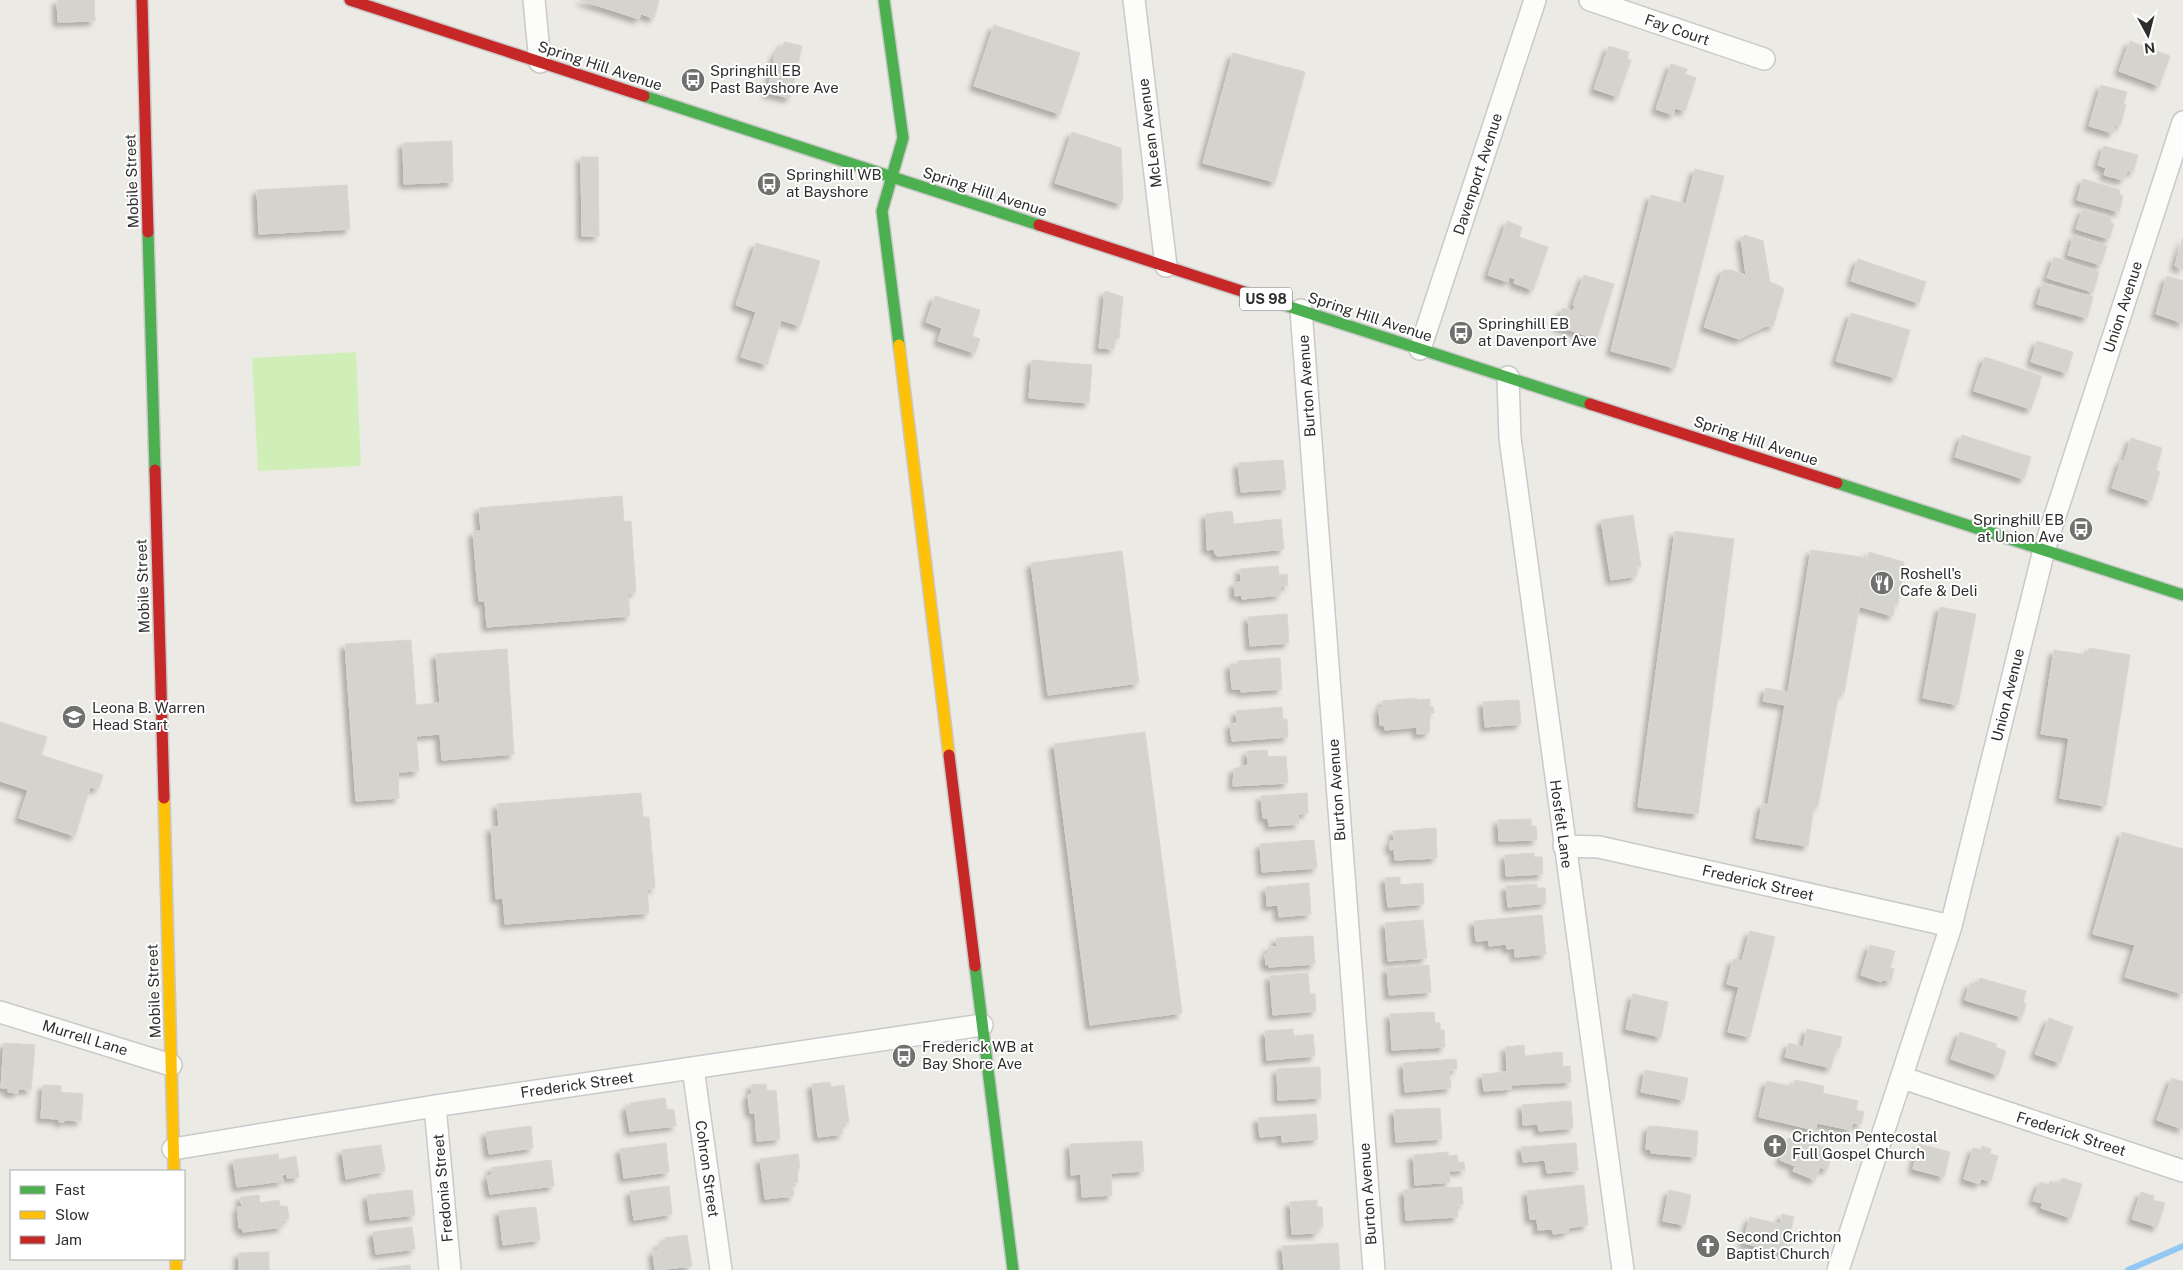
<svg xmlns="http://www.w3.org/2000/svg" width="2183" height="1270" font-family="'Public Sans',sans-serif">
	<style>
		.pitch { fill: #d0eeb8 }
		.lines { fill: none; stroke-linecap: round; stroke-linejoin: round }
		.stream { stroke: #92c8f3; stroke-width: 6 }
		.building { fill: #d5d3ce; stroke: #d7d6d0; filter: url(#shadow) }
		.street-casing { stroke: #cac9c9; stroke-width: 24 }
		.fast-casing { stroke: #cac9c9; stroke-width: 14 }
		.slow-casing { stroke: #cac9c9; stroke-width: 14 }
		.jam-casing { stroke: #cac9c9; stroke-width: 14 }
		.street { stroke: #fcfcfb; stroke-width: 21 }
		.fast { stroke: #4caf50; stroke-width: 11 }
		.slow { stroke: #ffc107; stroke-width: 11 }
		.jam { stroke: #c62828; stroke-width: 11 }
		.labels { text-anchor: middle; stroke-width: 4; stroke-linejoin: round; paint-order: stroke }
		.shield { fill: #fff; stroke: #6d6d6d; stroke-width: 1 }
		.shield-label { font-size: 14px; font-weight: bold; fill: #2e2e2e }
		.street-label { font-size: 15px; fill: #2e2e2e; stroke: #fff }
		.poi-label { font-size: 15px; fill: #2e2e2e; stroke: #fff; text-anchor: start }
	</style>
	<defs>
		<filter id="shadow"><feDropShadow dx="-4.5" dy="4.5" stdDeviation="2.5" flood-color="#0004"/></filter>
	</defs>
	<rect width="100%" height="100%" fill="#eceae4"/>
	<path class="pitch" d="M356 352 361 466 258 471 252 358Z"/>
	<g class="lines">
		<path class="stream" d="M2128 1270 2183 1246"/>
	</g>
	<path class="building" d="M57 0H94L95 21 58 22Z
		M580 0H659L654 18 641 14 639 19Z
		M994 25 1080 53 1060 114 974 86Z
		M2130 41 2170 56 2159 86 2119 71Z
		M785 42 802 46 790 98 767 93 775 55Z
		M1609 46 1629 52 1627 59 1631 60 1618 97 1594 89Z
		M1233 53 1305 72 1275 182 1203 163Z
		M1671 64 1687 69 1685 74 1696 78 1685 111 1675 108 1673 115 1656 109Z
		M2101 85 2127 92 2123 104 2126 105 2120 126 2115 124 2113 133 2089 126Z
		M1072 132 1121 148 1123 197 1121 204 1055 183Z
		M452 141 453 182 404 184 403 143Z
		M2104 146 2138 155 2133 172 2128 170 2123 180 2104 175 2106 168 2098 165Z
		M581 157H598L599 236H582Z
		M1695 169 1724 176 1675 368 1611 351 1651 195 1686 204Z
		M2083 179 2120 190 2119 194 2123 196 2119 212 2077 200Z
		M347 185 350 229 259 234 257 190Z
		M2083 209 2111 218 2110 222 2114 224 2109 239 2076 229Z
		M1507 221 1522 227 1519 237 1548 247 1533 290 1514 283 1515 279 1513 278 1509 277 1508 282 1488 275Z
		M1745 235 1763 241 1770 282 1782 287 1784 290 1773 326H1766L1739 339 1704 327 1723 270H1731L1746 275 1741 238Z
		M2074 235 2107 246 2101 265 2068 255Z
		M2183 238V269L2175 266Z
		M756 243 820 261 800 326 781 320 767 365 741 357 756 312 736 305Z
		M2054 257 2099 272 2093 292 2047 278Z
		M1858 259 1926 282 1919 303 1851 281Z
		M1584 275 1614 284 1597 339 1557 326 1563 308 1573 311 1575 306 1573 305Z
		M2167 276 2183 281V323L2156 314Z
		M2043 283 2093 297 2087 318 2037 304Z
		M1105 291 1123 297 1119 338H1115L1114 349 1099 348Z
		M935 296 980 310 972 336 980 339 975 353 938 341 942 328 926 322Z
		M1851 313 1910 330 1896 378 1836 361Z
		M2037 341 2073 352 2067 373 2031 362Z
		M1985 357 2042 376 2031 409 1974 391Z
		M1032 360 1092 365 1089 403 1029 398Z
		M1962 435 2031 457 2024 479 1955 457Z
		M2131 438 2162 448 2156 470 2160 472 2151 501 2112 488 2121 460 2124 461Z
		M1283 460 1286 489 1241 492 1238 463Z
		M622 496 624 522 631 521 636 592 628 593 630 616 487 627 485 601H479L473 532 481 531 479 508Z
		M1232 511 1234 524 1281 519 1284 549 1218 556 1215 554 1214 549 1207 550 1206 514Z
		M1633 515 1641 566 1636 567 1637 576 1611 580 1601 520Z
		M1675 531 1734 539 1698 814 1638 807Z
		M1811 550 1868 558 1844 693 1839 692 1818 806H1814L1808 846 1756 838 1762 804 1768 805 1785 705 1763 701 1766 688 1788 692Z
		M1122 551 1139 683 1048 695 1031 563Z
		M1869 552 1904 562 1898 604H1895L1893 616 1858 606Z
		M1278 566 1279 575 1287 574 1288 586H1280L1281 595 1242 599V595L1235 596 1234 583 1241 582 1240 569Z
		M1940 607 1976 614 1958 705 1923 698Z
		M1287 614 1289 643 1250 646 1248 617Z
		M411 640 416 705 440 703 436 654 507 649 514 754 442 760 440 734 416 736 419 771 398 772 399 798 356 801 345 644Z
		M2089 648 2130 655 2106 806 2060 798 2069 738 2041 734 2054 650 2088 655Z
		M1280 658 1282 689 1241 692V689H1232L1230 664H1238V661Z
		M1417 698V700L1430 699V707H1433L1434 713H1430L1429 733 1417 734V727L1385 730 1384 725H1380L1379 708 1383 707 1382 701Z
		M1519 700 1521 724 1485 727 1483 702Z
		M1282 707 1283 719H1287L1288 737 1232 741 1230 724 1237 723 1236 711Z
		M0 722 47 737 41 755 103 775 98 789 90 787 75 836 19 818 28 790 0 781Z
		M1145 732 1182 1013 1090 1025 1054 744Z
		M1267 750 1268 757 1286 756 1288 783 1233 786 1234 769 1248 765 1247 751Z
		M641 793 643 817H649L655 888 647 889 649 913 505 924 503 898 496 899 491 827H499L497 804Z
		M1307 793 1308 813 1298 814 1299 824 1269 826 1268 818H1263L1261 796Z
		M1531 819V826H1536L1537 840 1499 841 1498 820Z
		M1436 828 1437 858 1395 860 1394 849 1390 850V841H1394L1393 831Z
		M2122 832 2183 849V994L2125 977 2135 945 2093 934Z
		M1314 840 1317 868 1262 872 1260 844Z
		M1534 853V857H1542L1543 874 1506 876 1505 855Z
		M1400 877V885L1423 883 1424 904 1388 907 1385 878Z
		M1309 883 1311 914 1279 917 1278 905 1267 906 1266 887Z
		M1537 884V888H1545L1546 903 1508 907 1506 886Z
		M1542 915 1546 954 1515 957V948L1507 949 1506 944 1489 946V940L1476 941 1474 921Z
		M1423 920 1427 958 1388 961 1385 923Z
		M1750 931 1775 937 1750 1037 1728 1032 1739 987 1727 984 1733 959 1742 961Z
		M1313 936 1315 964 1269 967V964L1266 965 1265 954 1269 953 1268 947H1277L1276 938Z
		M1870 945 1895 951 1890 968 1894 969 1891 981 1882 980 1881 982 1861 975Z
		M1429 965 1431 992 1389 995 1387 968Z
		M1308 973 1310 994H1315L1316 1011 1273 1015 1270 976Z
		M1980 978 2026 991 2023 1002 2026 1004 2022 1017 1965 1000 1970 983 1977 985Z
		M1633 994 1668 1002 1661 1037 1626 1029Z
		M1434 1012 1435 1023H1440V1030H1444L1445 1047 1392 1050 1390 1014Z
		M2049 1018 2073 1027 2060 1063 2035 1054Z
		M1293 1029 1294 1036 1313 1034 1315 1056 1267 1060 1265 1031Z
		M1807 1029 1842 1037 1839 1049 1836 1048 1831 1068 1785 1057 1789 1043 1803 1047Z
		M1960 1032 1997 1044 1995 1047 2006 1051 1998 1075 1951 1059Z
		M4 1043 35 1045 31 1090 18 1089V1093L8 1092V1088H1Z
		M1524 1045 1525 1056 1562 1052 1563 1067 1570 1066 1571 1082 1511 1085V1089L1484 1091 1482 1074 1507 1072 1506 1047Z
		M1456 1059 1457 1069 1449 1070 1451 1088 1405 1092 1403 1063Z
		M1320 1067 1321 1098 1278 1100 1277 1069Z
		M1645 1070 1688 1078 1684 1100 1641 1092Z
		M2172 1078 2183 1082V1129L2157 1120Z
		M1795 1080 1824 1086 1823 1093 1858 1101 1856 1110 1864 1112 1861 1124 1852 1123 1851 1130 1817 1123 1815 1130 1759 1117 1767 1081 1793 1087Z
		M830 1082 831 1087 844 1085 849 1122 842 1123 843 1134 818 1137 812 1084Z
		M766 1084 767 1091 776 1090 780 1139 757 1141 755 1113H750L748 1095 752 1093 751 1085Z
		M43 1085 61 1086V1092L83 1094 81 1121 64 1120V1122H59V1119L41 1118Z
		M665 1098 667 1109 674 1110 676 1126 630 1131 626 1107 631 1106 630 1103Z
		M1571 1101 1573 1128 1539 1131 1538 1124 1523 1125 1522 1105Z
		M1440 1108 1442 1139 1396 1142 1394 1110Z
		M1316 1114 1318 1139 1282 1142V1135L1260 1137 1258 1118Z
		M531 1126 533 1148 489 1154 486 1132Z
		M1654 1126 1698 1131 1696 1157 1651 1153V1149H1646L1648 1127Z
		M1788 1138 1802 1143 1803 1140 1826 1148 1823 1156 1831 1159 1827 1170 1820 1167 1815 1180 1793 1171 1795 1166 1780 1160Z
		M1142 1141 1144 1171 1111 1173 1112 1195 1082 1197 1081 1174 1071 1175 1070 1144Z
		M666 1143 669 1172 624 1178 620 1149Z
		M1576 1143 1578 1170 1547 1173 1545 1160 1523 1162 1521 1147Z
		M1919 1144 1950 1152 1944 1177 1913 1169Z
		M381 1145 385 1171 346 1179 342 1150Z
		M1982 1146 1991 1149 1990 1154 1998 1156 1991 1181 1981 1179 1979 1184 1964 1179 1973 1148 1981 1150Z
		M1448 1152V1156L1457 1155 1458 1162H1464L1465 1170 1449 1171 1450 1182 1415 1185 1413 1155Z
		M278 1154 279 1160 296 1156 299 1177 287 1178V1174L282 1175 283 1181 237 1187 233 1160Z
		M798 1154 800 1168 797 1169 798 1182 792 1183 794 1196 765 1199 760 1159Z
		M551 1160 554 1186 490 1194 487 1176 492 1175 491 1168Z
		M2062 1178 2082 1184 2071 1218 2041 1208 2043 1203 2033 1201 2040 1182 2049 1185 2050 1181 2059 1184Z
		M1584 1185 1588 1225 1568 1228V1232L1553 1234 1552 1229 1538 1230 1537 1219H1530L1527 1191Z
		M669 1186 672 1214 634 1220 630 1191Z
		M1462 1187 1463 1204 1457 1205 1458 1217 1406 1220 1404 1190Z
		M412 1190 415 1215 370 1220 367 1195Z
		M1669 1190 1691 1195 1685 1225 1663 1221Z
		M2141 1192 2154 1196 2153 1200 2165 1203 2157 1227 2132 1219Z
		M259 1195 260 1203 279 1200 280 1206H287L289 1219 282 1220 283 1227 243 1232 242 1228H239L238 1216V1207H242L240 1197Z
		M1317 1200V1207H1322L1323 1227H1318V1233L1292 1234 1290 1202Z
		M536 1207 540 1240 503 1245 499 1211Z
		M1782 1214 1794 1217 1790 1232 1795 1233 1792 1243 1789 1242 1786 1253 1743 1243 1750 1217 1780 1224Z
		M412 1227 415 1249 376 1254 373 1232Z
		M687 1235 692 1266 655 1270 653 1251 659 1250 658 1244 666 1243 665 1238Z
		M1338 1243 1340 1270H1284L1282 1246Z
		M269 1252V1270H239V1253Z
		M410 1265 411 1270H378V1269Z"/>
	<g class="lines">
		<g class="street-casing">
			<path id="street" d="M534 0 540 62
				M1134 0 1166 266
				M1590 0 1764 59
				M1301 310 1374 1270
				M1420 349 1535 0
				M1508 377 1510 438 1623 1270
				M1564 846 1599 847 1951 926
				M0 1012 171 1065
				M693 1068 721 1270
				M1903 1078 2183 1171
				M435 1106 450 1270
				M173 1149 435 1106 982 1025
				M1838 1270 1951 926 2044 550 2183 122"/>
		</g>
		<g class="fast-casing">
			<path id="fast" d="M884 0 903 138 882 211 899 345
				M644 96 1039 225
				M148 232 155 470
				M1278 303 1590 404
				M1837 483 2183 595
				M975 966 1013 1270"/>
		</g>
		<g class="slow-casing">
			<path id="slow" d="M899 345 949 755
				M164 798 174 1171
				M176 1259V1270"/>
		</g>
		<g class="jam-casing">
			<path id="jam" d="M142 0 148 232
				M350 0 644 96
				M1039 225 1278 303
				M1590 404 1837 483
				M155 470 164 798
				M949 755 975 966"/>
		</g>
		<use href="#street" class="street"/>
		<use href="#fast" class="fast"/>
		<use href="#slow" class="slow"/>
		<use href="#jam" class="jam"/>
	</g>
	<defs>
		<g id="bus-disc" transform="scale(1.25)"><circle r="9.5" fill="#70706e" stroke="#fff"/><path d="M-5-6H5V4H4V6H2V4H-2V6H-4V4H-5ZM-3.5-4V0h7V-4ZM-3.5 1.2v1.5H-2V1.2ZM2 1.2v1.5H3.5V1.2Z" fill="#fff"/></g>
		<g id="restaurant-disc" transform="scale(1.25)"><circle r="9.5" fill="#70706e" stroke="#fff"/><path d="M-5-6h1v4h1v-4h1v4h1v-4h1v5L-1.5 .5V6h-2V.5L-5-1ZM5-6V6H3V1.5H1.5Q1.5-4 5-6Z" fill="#fff"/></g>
		<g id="school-disc" transform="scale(1.25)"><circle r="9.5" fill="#70706e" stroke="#fff"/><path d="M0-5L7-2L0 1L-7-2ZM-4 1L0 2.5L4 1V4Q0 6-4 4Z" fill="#fff"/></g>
		<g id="church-disc" transform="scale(1.25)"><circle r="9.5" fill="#70706e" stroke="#fff"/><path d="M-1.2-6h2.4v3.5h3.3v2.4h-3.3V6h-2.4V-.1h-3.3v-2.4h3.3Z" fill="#fff"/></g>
	</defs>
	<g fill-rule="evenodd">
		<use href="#bus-disc" x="693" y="80"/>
		<use href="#bus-disc" x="769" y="184"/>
		<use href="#bus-disc" x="1461" y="333"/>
		<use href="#bus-disc" x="2081" y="529"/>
		<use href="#restaurant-disc" x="1882" y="583"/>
		<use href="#school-disc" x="74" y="717"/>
		<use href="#bus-disc" x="904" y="1056"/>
		<use href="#church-disc" x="1775" y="1146"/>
		<use href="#church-disc" x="1708" y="1246"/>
	</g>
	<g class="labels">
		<rect class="shield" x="1240" y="287.5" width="52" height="23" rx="4"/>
		<g class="shield-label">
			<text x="1266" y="304">US 98</text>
		</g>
		<g class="street-label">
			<text transform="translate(1677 30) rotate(19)" y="5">Fay Court</text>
			<text transform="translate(600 66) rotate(18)" y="5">Spring Hill Avenue</text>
			<text transform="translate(1150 133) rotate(-97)" y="5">McLean Avenue</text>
			<text transform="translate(1478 174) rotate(-72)" y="5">Davenport Avenue</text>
			<text transform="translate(132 181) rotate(-92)" y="5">Mobile Street</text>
			<text transform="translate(985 192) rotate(18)" y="5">Spring Hill Avenue</text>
			<text transform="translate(2123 307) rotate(-72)" y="5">Union Avenue</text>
			<text transform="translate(1370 317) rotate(18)" y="5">Spring Hill Avenue</text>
			<text transform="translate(1307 386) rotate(-94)" y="5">Burton Avenue</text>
			<text transform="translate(1756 441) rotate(18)" y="5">Spring Hill Avenue</text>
			<text transform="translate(143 586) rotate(-92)" y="5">Mobile Street</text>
			<text transform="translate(2008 695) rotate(-76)" y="5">Union Avenue</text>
			<text transform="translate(1337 790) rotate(-94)" y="5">Burton Avenue</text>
			<text transform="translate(1561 824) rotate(82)" y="5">Hosfelt Lane</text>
			<text transform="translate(1758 883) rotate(13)" y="5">Frederick Street</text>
			<text transform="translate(154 991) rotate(-92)" y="5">Mobile Street</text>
			<text transform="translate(85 1038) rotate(17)" y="5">Murrell Lane</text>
			<text transform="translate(577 1085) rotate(-8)" y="5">Frederick Street</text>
			<text transform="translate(2071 1134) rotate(18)" y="5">Frederick Street</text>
			<text transform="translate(707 1169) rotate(82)" y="5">Cohron Street</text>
			<text transform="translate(443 1188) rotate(-95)" y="5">Fredonia Street</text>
			<text transform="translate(1368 1194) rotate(-94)" y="5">Burton Avenue</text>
		</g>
		<g class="poi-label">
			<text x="710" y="76">Springhill EB<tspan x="710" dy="17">Past Bayshore Ave</tspan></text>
			<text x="786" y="180">Springhill WB<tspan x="786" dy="17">at Bayshore</tspan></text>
			<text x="1478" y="329">Springhill EB<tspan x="1478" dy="17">at Davenport Ave</tspan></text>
			<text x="2064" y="525" text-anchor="end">Springhill EB<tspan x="2064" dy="17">at Union Ave</tspan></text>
			<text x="1900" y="579">Roshell's<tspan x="1900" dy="17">Cafe &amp; Deli</tspan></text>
			<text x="92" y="713">Leona B. Warren<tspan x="92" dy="17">Head Start</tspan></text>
			<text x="922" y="1052">Frederick WB at<tspan x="922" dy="17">Bay Shore Ave</tspan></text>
			<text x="1792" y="1142">Crichton Pentecostal<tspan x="1792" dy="17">Full Gospel Church</tspan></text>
			<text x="1726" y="1242">Second Crichton<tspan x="1726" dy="17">Baptist Church</tspan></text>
		</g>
	</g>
	<rect x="10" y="1170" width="175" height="90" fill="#ffffff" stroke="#ababab"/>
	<rect x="20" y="1186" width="25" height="8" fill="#4caf50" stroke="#ababab"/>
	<text x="55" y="1195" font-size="15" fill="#2e2e2e">Fast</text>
	<rect x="20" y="1211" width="25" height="8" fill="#ffc107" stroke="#ababab"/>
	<text x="55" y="1220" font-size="15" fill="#2e2e2e">Slow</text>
	<rect x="20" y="1236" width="25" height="8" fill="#c62828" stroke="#ababab"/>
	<text x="55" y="1245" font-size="15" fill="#2e2e2e">Jam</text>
	<g transform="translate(2148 35) rotate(173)" stroke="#ffffff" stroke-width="4" paint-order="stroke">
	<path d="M0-4L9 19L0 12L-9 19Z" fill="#2e2e2e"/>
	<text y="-8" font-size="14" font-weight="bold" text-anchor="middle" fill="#2e2e2e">N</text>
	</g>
</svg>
